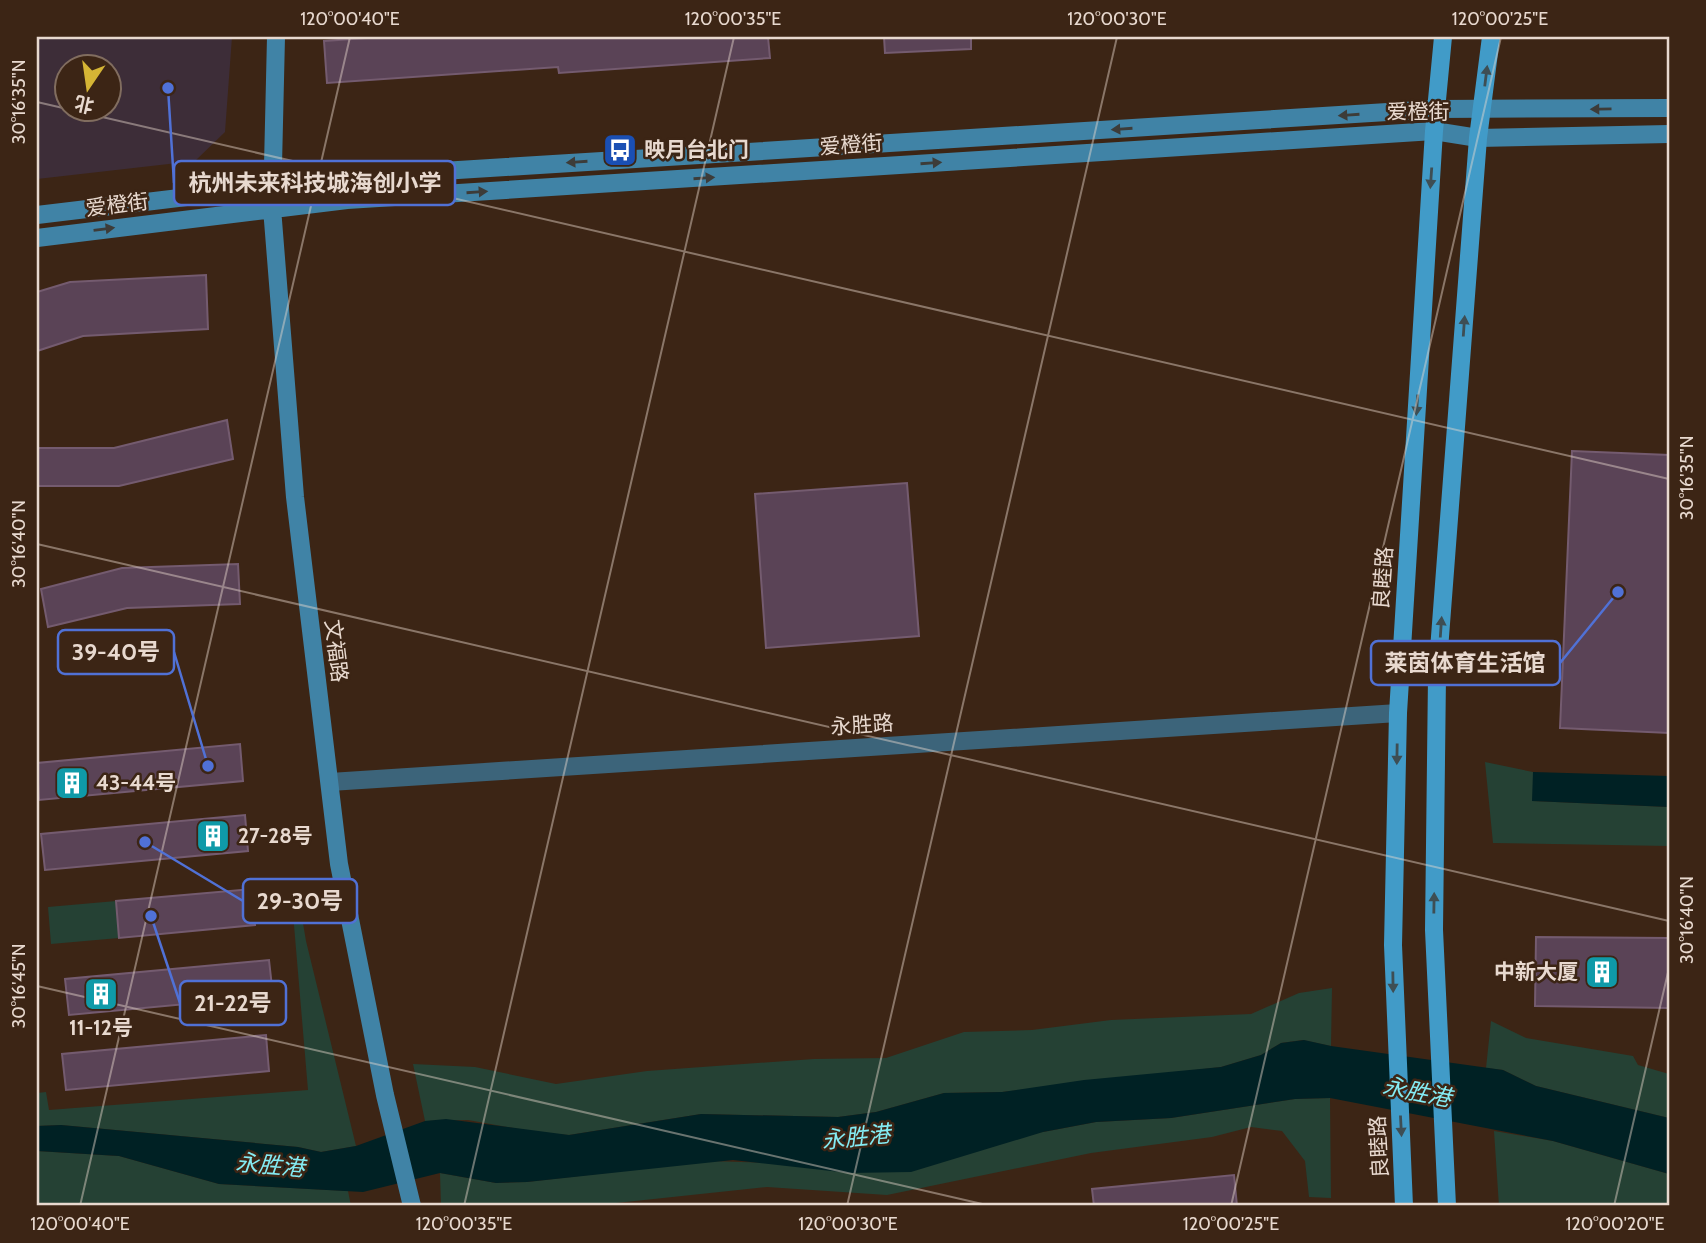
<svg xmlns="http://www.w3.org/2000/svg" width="1706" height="1243" font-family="Cabin,'Noto Sans SC',sans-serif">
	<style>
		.education { fill: #3d2d38; fill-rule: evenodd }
		.green { fill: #254134 }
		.water { fill: #002124 }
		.building { fill: #5a4356; stroke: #745b6f; stroke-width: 2 }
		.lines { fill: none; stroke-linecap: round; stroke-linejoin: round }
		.street { stroke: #3c647a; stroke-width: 18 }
		.secondary { stroke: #4083a6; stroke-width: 18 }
		.primary { stroke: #419bc8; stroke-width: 18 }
		.oneway { fill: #3e4e54 }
		.oneway2 { fill: #3d3c39 }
		.ticks { fill: none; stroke: #e8d9cf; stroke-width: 2; stroke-opacity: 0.45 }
		.labels { text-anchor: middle; stroke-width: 5; stroke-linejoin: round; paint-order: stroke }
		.street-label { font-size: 21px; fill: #e8d9cf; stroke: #3c2515 }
		.poi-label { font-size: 21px; font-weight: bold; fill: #e8d9cf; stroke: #3c2515; text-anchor: start }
		.water-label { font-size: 23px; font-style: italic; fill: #84ecf4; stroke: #3c2515 }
		.leader { fill: none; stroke: #5071d6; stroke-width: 2.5 }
		.callout-dot { fill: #5071d6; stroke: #3c2515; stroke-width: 2.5 }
		.callout { fill: #3c2515; stroke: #5071d6; stroke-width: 2.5 }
		.callout-label { font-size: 23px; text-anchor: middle; font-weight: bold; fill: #e8d9cf }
		.neatline { fill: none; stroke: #e8d9cf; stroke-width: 2.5 }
		.ticks-label { font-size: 18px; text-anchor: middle; fill: #e8d9cf }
	</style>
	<rect width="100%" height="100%" fill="#3c2515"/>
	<path class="education" d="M37 37H232L225 132 195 161 37 179ZM66 66H108V108H66Z"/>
	<path class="green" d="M1485 762 1533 772V801L1669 807V846L1493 843Z
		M297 888 306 941 356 1146 321 1152 298 1147 61 1125 37 1126V1093L46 1092 49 1110 308 1090 291 890Z
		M116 901 119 938 51 944 48 907Z
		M1332 988 1331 1046 1303 1040 1281 1043 1261 1055 1221 1067 1002 1092 944 1093 876 1112 838 1117 701 1114 569 1135 541 1133 468 1120 425 1121 413 1064 475 1067 556 1084 647 1071 814 1059 886 1058 964 1032 1032 1030 1111 1020 1251 1014 1299 993Z
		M1491 1021 1526 1038 1633 1056 1638 1065 1669 1074V1118L1536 1086 1503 1070 1486 1068Z
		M1330 1098 1331 1198 1309 1197 1305 1161 1282 1131 1251 1127 1212 1137 1091 1153 887 1195 767 1187 588 1206H441L440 1173 496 1183 527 1182 710 1161 774 1163 1043 1132 1096 1122 1171 1118 1295 1099Z
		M1494 1131 1553 1141 1669 1174V1206H1499Z
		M37 1151 119 1156 219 1184 348 1191 351 1206H37Z"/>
	<path class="water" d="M1533 772 1669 776V807L1532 801Z
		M1304 1040 1331 1046 1503 1070 1536 1086 1669 1118V1174L1553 1141 1330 1098 1295 1099 1171 1118 1096 1122 1043 1132 911 1172 849 1173 733 1160 527 1182 496 1183 440 1173 363 1192 219 1184 119 1156 37 1151V1126L61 1125 298 1147 321 1152 356 1146 425 1121 446 1119 569 1135 701 1114 838 1117 876 1112 944 1093 1002 1092 1084 1080 1221 1067 1261 1055 1281 1043Z"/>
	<path class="building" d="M382 37H768L770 58 559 73 558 67 327 83 324 41Z
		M884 37H971V49L885 53Z
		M206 275 208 329 83 336 37 351V292L70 282Z
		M227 420 233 459 119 486H37V448H114Z
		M1572 451 1669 455V733L1560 728Z
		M907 483 919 636 766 648 755 494Z
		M238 564 240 604 127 608 48 627 41 589 122 568Z
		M240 744 243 781 39 800 37 763Z
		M245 815 248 851 45 870 41 834Z
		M252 889 255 925 119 938 116 901Z
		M1536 937 1669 938V1008L1535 1006Z
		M269 960 273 996 69 1015 65 979Z
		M266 1035 269 1071 66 1090 62 1054Z
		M1234 1175 1237 1206H1094L1092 1189Z"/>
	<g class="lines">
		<path class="street" d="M330 782 1398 713"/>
		<path class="secondary" d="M276 37 272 208 295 497 339 864 385 1095 412 1206
			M37 215 362 176 1436 109 1669 108
			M37 238 347 200 1434 131 1478 138 1669 134"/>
		<path class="primary" d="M1404 1206 1393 945 1398 713 1434 131 1443 37
			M1447 1206 1434 930 1437 676 1478 138 1491 37"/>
	</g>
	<defs><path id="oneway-solid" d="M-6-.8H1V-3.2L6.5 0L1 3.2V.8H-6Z" transform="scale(1.75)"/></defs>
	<g class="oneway">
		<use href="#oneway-solid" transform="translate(1486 76) rotate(-83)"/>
		<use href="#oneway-solid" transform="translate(1431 178) rotate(94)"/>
		<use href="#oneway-solid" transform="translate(1464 326) rotate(-86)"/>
		<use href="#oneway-solid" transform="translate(1417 405) rotate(94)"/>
		<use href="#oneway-solid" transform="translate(1441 627) rotate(-86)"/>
		<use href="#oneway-solid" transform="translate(1397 754) rotate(91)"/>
		<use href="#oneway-solid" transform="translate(1434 903) rotate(-89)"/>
		<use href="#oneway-solid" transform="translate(1393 982) rotate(89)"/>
		<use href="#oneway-solid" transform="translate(1401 1126) rotate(87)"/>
	</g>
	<g class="oneway2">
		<use href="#oneway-solid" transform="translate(1601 109) rotate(179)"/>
		<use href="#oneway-solid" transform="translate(1349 115) rotate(176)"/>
		<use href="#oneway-solid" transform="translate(1122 129) rotate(176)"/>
		<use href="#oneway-solid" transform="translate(577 162) rotate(176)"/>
		<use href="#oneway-solid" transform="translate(931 163) rotate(-4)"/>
		<use href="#oneway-solid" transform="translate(704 178) rotate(-4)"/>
		<use href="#oneway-solid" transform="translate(477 192) rotate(-4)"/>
		<use href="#oneway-solid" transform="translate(104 229) rotate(-7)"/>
	</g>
	<path class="ticks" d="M1668 37H1669M37 102 1669 479M37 544 1669 921M37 986 991 1206M80 1206 350 37M464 1206 734 37M847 1206 1117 37M1231 1206 1501 37M1614 1206 1669 968"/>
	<defs>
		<g id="bus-square" transform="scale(1.75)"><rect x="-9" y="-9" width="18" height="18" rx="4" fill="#1a4fb4" stroke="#3c2515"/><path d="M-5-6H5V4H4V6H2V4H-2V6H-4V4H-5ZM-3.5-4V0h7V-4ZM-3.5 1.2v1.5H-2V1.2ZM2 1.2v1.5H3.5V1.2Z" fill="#fff"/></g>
		<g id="building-square" transform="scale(1.75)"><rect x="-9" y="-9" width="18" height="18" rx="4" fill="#0f9aa8" stroke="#3c2515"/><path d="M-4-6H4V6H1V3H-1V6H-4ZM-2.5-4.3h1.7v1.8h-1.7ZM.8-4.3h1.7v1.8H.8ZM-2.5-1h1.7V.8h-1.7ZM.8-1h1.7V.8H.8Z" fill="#fff"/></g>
	</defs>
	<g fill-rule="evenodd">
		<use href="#bus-square" x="620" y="150"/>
		<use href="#building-square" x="72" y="783"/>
		<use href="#building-square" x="213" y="836"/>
		<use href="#building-square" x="1602" y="972"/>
		<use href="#building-square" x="101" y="994"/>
	</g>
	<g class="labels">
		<g class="street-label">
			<text x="1418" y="119">爱橙街</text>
			<text transform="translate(851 145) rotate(-4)" y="7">爱橙街</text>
			<text transform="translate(117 205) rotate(-7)" y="7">爱橙街</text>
			<text transform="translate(1383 578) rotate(-86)" y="7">良睦路</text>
			<text transform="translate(336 651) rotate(83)" y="7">文福路</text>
			<text transform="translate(862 725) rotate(-4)" y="7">永胜路</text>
			<text transform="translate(1379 1147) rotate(-93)" y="7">良睦路</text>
		</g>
		<g class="poi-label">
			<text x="644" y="157">映月台北门</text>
			<text x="96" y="790">43-44号</text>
			<text x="238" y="843">27-28号</text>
			<text x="1578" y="979" text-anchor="end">中新大厦</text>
			<text x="101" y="1035" text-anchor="middle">11-12号</text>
		</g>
		<g class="water-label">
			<text transform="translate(1417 1092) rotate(11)" y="8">永胜港</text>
			<text transform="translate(856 1137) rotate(-6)" y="8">永胜港</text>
			<text transform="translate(270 1165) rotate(5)" y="8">永胜港</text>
		</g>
	</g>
	<path class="leader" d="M168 88L174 183M208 766L174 652M1618 592L1560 663M145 842L243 901M151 916L180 1003"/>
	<g class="callout-dot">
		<circle cx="168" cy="88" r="7"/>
		<circle cx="208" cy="766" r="7"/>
		<circle cx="1618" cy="592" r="7"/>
		<circle cx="145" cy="842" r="7"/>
		<circle cx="151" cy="916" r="7"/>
	</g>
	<g class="callout">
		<rect x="174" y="161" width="281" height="44" rx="7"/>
		<rect x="58" y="630" width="116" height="44" rx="7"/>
		<rect x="1371" y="641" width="189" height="44" rx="7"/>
		<rect x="243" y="879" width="114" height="44" rx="7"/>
		<rect x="180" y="981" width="106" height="44" rx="7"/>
	</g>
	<g class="callout-label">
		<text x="315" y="191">杭州未来科技城海创小学</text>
		<text x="116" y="660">39-40号</text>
		<text x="1465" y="671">莱茵体育生活馆</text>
		<text x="300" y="909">29-30号</text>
		<text x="233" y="1011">21-22号</text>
	</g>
	<rect width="1706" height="1243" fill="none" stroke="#3c2515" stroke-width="77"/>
	<g transform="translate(88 88) rotate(193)"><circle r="33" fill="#3c2515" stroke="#816d5f" stroke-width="2"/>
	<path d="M0-5L12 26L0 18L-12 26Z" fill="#d5b535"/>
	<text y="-10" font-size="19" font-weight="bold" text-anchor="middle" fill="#e8d9cf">北</text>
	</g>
	<rect x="38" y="38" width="1630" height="1166" class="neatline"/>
	<g class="ticks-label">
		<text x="350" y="25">120°00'40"E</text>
		<text x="733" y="25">120°00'35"E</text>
		<text x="1117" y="25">120°00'30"E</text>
		<text x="1500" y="25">120°00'25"E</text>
		<text transform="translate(19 102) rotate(-90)" y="6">30°16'35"N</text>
		<text transform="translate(1687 478) rotate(-90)" y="6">30°16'35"N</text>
		<text transform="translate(19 544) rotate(-90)" y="6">30°16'40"N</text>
		<text transform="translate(1687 920) rotate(-90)" y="6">30°16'40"N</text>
		<text transform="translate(19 986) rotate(-90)" y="6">30°16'45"N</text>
		<text x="80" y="1230">120°00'40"E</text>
		<text x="464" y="1230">120°00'35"E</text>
		<text x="848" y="1230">120°00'30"E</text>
		<text x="1231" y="1230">120°00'25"E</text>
		<text x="1615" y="1230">120°00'20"E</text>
	</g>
</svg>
